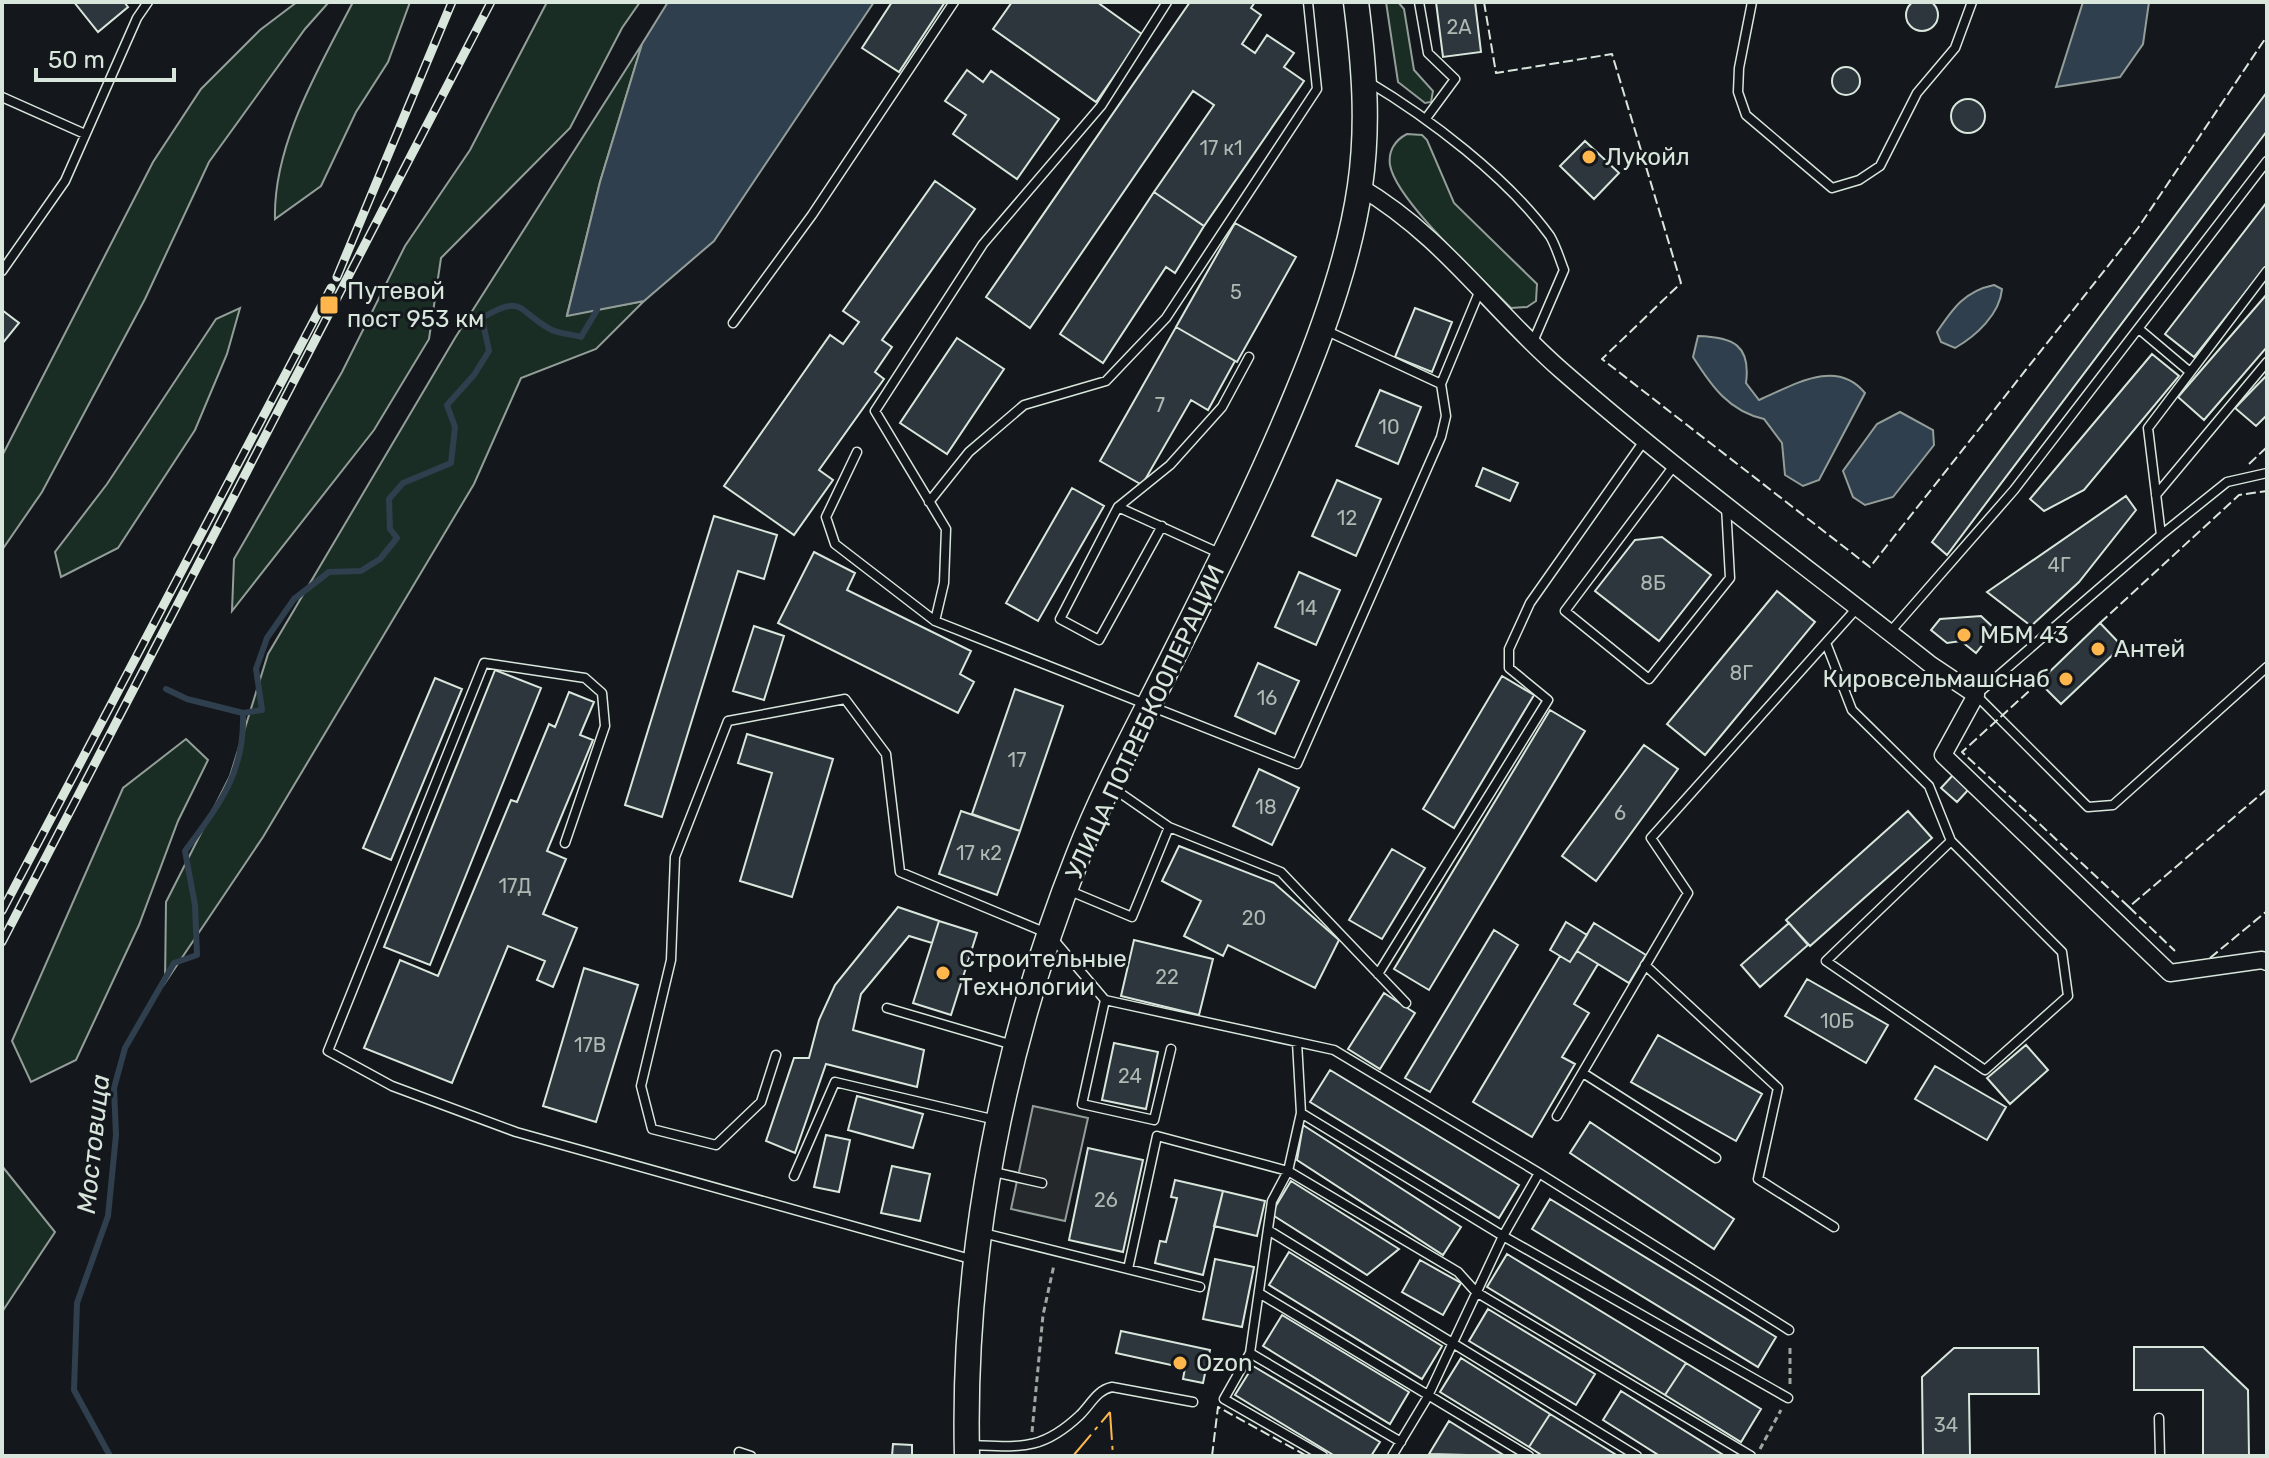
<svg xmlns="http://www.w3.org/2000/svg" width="2269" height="1458" font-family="Rubik,sans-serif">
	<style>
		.green { fill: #1a2d24; stroke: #939e99; stroke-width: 2 }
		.parking { fill: #24282b; stroke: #939e99; stroke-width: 2 }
		.water { fill: #2f3f4d; stroke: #939e99; stroke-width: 2 }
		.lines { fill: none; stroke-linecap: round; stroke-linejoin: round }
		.stream { stroke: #2f3f4d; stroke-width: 6 }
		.building { fill: #2c363c; stroke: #d8e6dc; stroke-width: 2 }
		.lane-casing { stroke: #d8e6dc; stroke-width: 11 }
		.street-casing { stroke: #d8e6dc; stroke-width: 19 }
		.secondary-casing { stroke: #d8e6dc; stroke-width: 27 }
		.path { stroke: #9da8a2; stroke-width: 3; stroke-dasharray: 6 4; stroke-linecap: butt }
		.lane { stroke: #14181c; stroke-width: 8 }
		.street { stroke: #14181c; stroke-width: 16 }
		.secondary { stroke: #14181c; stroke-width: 24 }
		.rail-casing { stroke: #d8e6dc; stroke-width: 9 }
		.rail { stroke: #14181c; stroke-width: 6; stroke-dasharray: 18; stroke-linecap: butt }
		.fence { stroke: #d8e6dc; stroke-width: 2; stroke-dasharray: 10 4; stroke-linecap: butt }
		.power { stroke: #ffb74d; stroke-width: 2; stroke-dasharray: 28 6 4 6; stroke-linecap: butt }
		.poi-dot { fill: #ffb74d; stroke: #14181c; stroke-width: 3 }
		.labels { text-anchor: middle; stroke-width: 6; stroke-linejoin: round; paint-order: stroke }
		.number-label { font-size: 20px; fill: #adbab4 }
		.poi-label { font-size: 24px; fill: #d8e6dc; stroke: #14181c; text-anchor: start }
		.street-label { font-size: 24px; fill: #d8e6dc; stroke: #14181c }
		.water-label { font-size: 26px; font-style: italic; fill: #d8e6dc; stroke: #14181c }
	</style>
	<rect width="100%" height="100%" fill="#14181c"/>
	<path class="green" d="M297 2H329L305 29 209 162 145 299 42 492 2 550V456L153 162 201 89 260 30Z
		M353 2H410L388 62 356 112 321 186 275 219C273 144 319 68 353 2Z
		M547 2H640L622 28 570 128 441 258 429 339 374 430 232 611 234 559 342 372 405 246 470 150Z
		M1386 2H1398L1404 9 1414 70 1433 91 1431 102 1425 103 1398 82Z
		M642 44 600 182 567 315 644 301 596 349 521 378 474 484 263 837 165 983 166 902 230 776 268 654 455 338Z
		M1407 134 1422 135 1427 140 1454 203 1537 284 1536 301 1527 307 1511 308C1483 279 1396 201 1390 165 1388 151 1395 140 1407 134Z
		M240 308 227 354 195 430 118 548 61 577 55 552 107 484 216 319Z
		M186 739 208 760 178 821 139 925 76 1060 31 1082 12 1041 123 788Z
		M2 1166 55 1232 2 1312Z"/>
	<path class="parking" d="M1033 1106 1088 1118 1065 1221 1011 1209Z"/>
	<path class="water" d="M668 2H874L714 241 644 301 567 316 600 182 642 44Z
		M2083 2H2149L2143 44 2120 77 2056 87Z
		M1994 285 2002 289C2000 314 1976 336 1955 348L1941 342 1937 332C1953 308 1965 291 1994 285Z
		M1698 336C1733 337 1751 345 1746 383L1759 400C1792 386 1836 357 1865 393L1819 480 1803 486 1785 475 1782 443 1764 419C1729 411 1712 387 1693 357Z
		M1900 412 1933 430 1934 445 1893 497 1865 505 1853 497 1843 471 1877 424Z"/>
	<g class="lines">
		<path class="stream" d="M166 689 187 699 243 713
			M110 1456 74 1390 77 1303 108 1216 116 1135 114 1088 125 1048 174 963 197 955 195 905 185 851C219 805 245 773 243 713L262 710 256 669 267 638 294 599 329 572 361 571 380 559 397 538 390 529 389 499 403 483 451 463 455 427 447 405 474 375 489 351 482 318C524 293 517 311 550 329 558 334 572 334 581 337L597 310 595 302"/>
	</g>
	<path class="building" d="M1906 15a16 16 0 1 1 32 0a16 16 0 1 1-32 0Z
		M74 2H124L128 7 98 32Z
		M892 2H945L899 72 862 48Z
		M1012 2H1097L1143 35 1096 102 993 29Z
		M1190 2H1255L1251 8 1261 15 1242 44 1255 53 1267 35 1294 53 1284 67 1304 81 1204 226 1154 192 1214 105 1193 91 1030 328 986 297Z
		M1436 2H1475L1481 52 1443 57Z
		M1832 81a14 14 0 1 1 28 0a14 14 0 1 1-28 0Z
		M967 70 983 82 991 71 1059 119 1017 179 953 134 966 115 945 101Z
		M2267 92V131L1947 555 1932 542Z
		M1951 116a17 17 0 1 1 34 0a17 17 0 1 1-34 0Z
		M1585 141 1619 173 1594 199 1560 166Z
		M935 181 975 209 882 340 892 347 875 372 884 379 819 470 833 480 794 535 724 486 830 335 843 344 859 322 843 311Z
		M1154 192 1204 226 1175 273 1166 267 1103 363 1060 334Z
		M2267 202V265L2194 357 2165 334Z
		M1235 223 1296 257 1237 362 1176 327Z
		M2267 294V347L2204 420 2178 397Z
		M1415 308 1452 322 1432 372 1395 357Z
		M2 310 19 323 2 344Z
		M1176 327 1235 361 1208 410 1191 400 1142 485 1100 461Z
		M957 338 1004 369 947 454 900 423Z
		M2152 354 2179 376 2084 490 2044 511 2030 499Z
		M2267 375V415L2256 426 2235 408Z
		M1380 390 1421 407 1398 464 1356 446Z
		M1483 468 1518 483 1510 501 1476 486Z
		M1337 480 1381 499 1356 556 1312 536Z
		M1072 488 1104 506 1038 621 1006 603Z
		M2126 496 2136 510 2079 582 2031 626 1987 592Z
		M714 516 777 535 764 579 738 571 662 817 625 805Z
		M1662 537 1711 575 1659 641 1595 591 1635 540Z
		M814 552 855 573 847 590 971 651 960 674 974 682 958 713 778 623Z
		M1299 572 1340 590 1316 645 1275 627Z
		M1777 591 1815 622 1705 755 1667 724Z
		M1981 616 1995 629 1976 653 1961 641 1947 643 1931 630 1940 619Z
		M2100 623 2122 646 2061 704 2039 682Z
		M754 626 784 636 764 700 733 691Z
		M1258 663 1299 681 1275 734 1235 716Z
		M495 670 541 688 430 965 384 947Z
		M1502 676 1534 695 1454 828 1423 809Z
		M435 678 462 689 391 860 363 848Z
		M1015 689 1063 706 1020 831 972 814Z
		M569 692 594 702 580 735 593 740 547 851 566 859 543 914 577 928 553 987 537 980 545 961 508 946 452 1083 364 1048 400 960 438 976 511 800 517 802 549 724 555 727Z
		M1550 710 1585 731 1429 990 1394 969Z
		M747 734 833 759 792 897 740 881 772 773 738 763Z
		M1644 745 1678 769 1596 881 1562 856Z
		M1259 769 1299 788 1272 845 1233 826Z
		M1954 774 1969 789 1957 802 1941 788Z
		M961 811 1020 831 997 895 939 874Z
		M1908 811 1932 838 1810 946 1786 920Z
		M1179 846 1274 883 1339 940 1315 988 1228 945 1223 956 1184 936 1201 901 1162 881Z
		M1392 849 1425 868 1382 939 1349 920Z
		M898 907 939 921 932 943 909 936 861 994 853 1030 924 1050 917 1087 826 1064 795 1153 766 1141 794 1058H809L819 1020 835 985Z
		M939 921 977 933 951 1015 913 1003Z
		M1566 922 1587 935 1570 962 1550 950Z
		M1594 923 1646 955 1629 983 1577 951Z
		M1789 923 1808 945 1760 987 1741 965Z
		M1494 930 1518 945 1430 1092 1405 1078Z
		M1134 940 1213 959 1199 1015 1121 996Z
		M1577 951 1598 964 1574 1004 1589 1013 1562 1057 1575 1064 1532 1137 1473 1102 1560 956 1570 962Z
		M584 968 638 985 596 1122 543 1106Z
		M1807 979 1888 1025 1866 1063 1785 1016Z
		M1384 993 1415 1013 1380 1069 1348 1049Z
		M1658 1035 1762 1094 1736 1141 1631 1082Z
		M1114 1043 1158 1052 1146 1109 1102 1100Z
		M2026 1045 2048 1070 2010 1104 1987 1078Z
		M1935 1066 2006 1107 1987 1140 1915 1099Z
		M1330 1070 1519 1185 1499 1218 1310 1102Z
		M857 1096 923 1114 913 1148 848 1130Z
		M1590 1122 1734 1219 1714 1249 1570 1153Z
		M1303 1125 1461 1227 1443 1255 1297 1160Z
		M826 1135 850 1140 839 1192 814 1187Z
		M1088 1148 1143 1160 1123 1252 1069 1240Z
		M892 1166 930 1174 920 1221 881 1213Z
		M1175 1180 1223 1191 1203 1275 1155 1263 1160 1241 1166 1242 1177 1198 1171 1197Z
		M1291 1181 1399 1249 1367 1275 1271 1214Z
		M1223 1191 1265 1201 1257 1236 1214 1226Z
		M1550 1199 1776 1337 1758 1367 1532 1229Z
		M1289 1252 1442 1346 1422 1379 1269 1285Z
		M1507 1254 1686 1363 1665 1395 1487 1287Z
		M1215 1259 1254 1267 1242 1327 1203 1319Z
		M1420 1260 1461 1283 1443 1315 1402 1292Z
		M1488 1309 1595 1374 1576 1405 1469 1341Z
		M1282 1315 1409 1392 1390 1424 1263 1346Z
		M1121 1331 1210 1350 1203 1383 1183 1379 1185 1368 1116 1353Z
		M2134 1347H2203L2248 1390 2249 1456H2203V1390H2134Z
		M1954 1348H2038L2039 1394H1969L1970 1456H1923L1922 1377Z
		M1461 1358 1550 1414 1529 1447 1440 1392Z
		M1686 1363 1761 1409 1741 1442 1665 1395Z
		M1253 1366 1380 1442 1371 1456H1335L1235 1395Z
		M1621 1391 1725 1456H1660L1603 1420Z
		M1550 1414 1618 1456H1543L1529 1447Z
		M1449 1421 1505 1456 1429 1454Z
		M893 1444 912 1445V1456H892Z"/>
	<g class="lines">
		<g class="lane-casing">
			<path id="lane" d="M1419 2 1428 53 1455 79 1427 117
				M1752 2 1739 68 1738 92 1746 115 1832 188 1859 180 1880 166 1917 93 1955 48 1972 2
				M1367 81C1429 118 1507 177 1550 236 1556 246 1560 260 1564 270L1532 344
				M2 97 85 134
				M2 271 65 181 137 18 148 2
				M2267 271 2148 428 2161 535 1976 695 2088 807 2113 805 2267 667
				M733 323 812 215 954 2
				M2139 329 2190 372
				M1325 330 1441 384
				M857 452 826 517 835 544 935 621 1297 764 1441 437 1446 416 1441 384 1480 290
				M1673 467 1565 611 1649 679 1730 578 1726 506
				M2156 495 2267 362
				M929 502 969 452 1024 405 1106 381 1166 318 1317 89 1308 2
				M1118 507 1219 553
				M1162 526 1099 640 1060 619 1118 507 1170 465 1222 407 1249 357
				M2161 535 2227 482 2267 473
				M935 621 944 583 946 529 875 411 983 244 1101 106 1167 2
				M1890 632 2014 490 2267 161
				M1826 643 1852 710 1929 786 1951 841 1826 961 1985 1070 2068 996 2062 952 1951 841
				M1110 786 1169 827 1281 872 1406 1003
				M565 843 605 726 602 693 585 678 484 663 328 1051 392 1086 516 1132 974 1260
				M1070 891 1132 917 1169 827
				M1645 965 1778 1088 1758 1179 1834 1227
				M1378 974 1548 700 1509 668V649L1530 603 1644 441
				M1105 1000 1334 1050 1539 1173 1789 1330
				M887 1008 1013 1045
				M1297 1042 1301 1113 1288 1171 1272 1201 1250 1353 1224 1399 1323 1456
				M776 1055 761 1102 716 1145 652 1129 641 1086 671 960 675 857 728 721 845 699 886 754 900 872 1049 934 1105 1000 1082 1104 1154 1120 1171 1049
				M1583 1073 1716 1158
				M1301 1113 1503 1236 1427 1398 1392 1456
				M1557 1116 1688 893 1651 838 1857 608
				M994 1172 1042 1183
				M1539 1173 1503 1236 1788 1398
				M794 1176 835 1082 996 1120
				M1268 1230 1637 1456
				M983 1233 1200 1287
				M1128 1269 1157 1136 1288 1171 1458 1272 1476 1292 1751 1456
				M1259 1293 1529 1456
				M1250 1353 1401 1442
				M2159 1418 2160 1456
				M971 1445C1021 1447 1042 1451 1080 1415 1091 1404 1097 1390 1112 1387L1193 1402
				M739 1452 751 1456"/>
		</g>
		<g class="street-casing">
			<path id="street" d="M1360 187C1443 236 1490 308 1561 370 1680 474 1807 567 1931 665L1976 695 1943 755 2170 973 2262 960 2267 962"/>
		</g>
		<g class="secondary-casing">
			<path id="secondary" d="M967 1456C962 1253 1003 1045 1078 856 1100 799 1129 744 1157 689 1206 591 1256 493 1298 391 1325 326 1350 256 1360 186 1369 124 1364 64 1356 2"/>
		</g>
		<path class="path" d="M1790 1384V1344
			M1032 1432 1043 1315 1054 1265
			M1760 1449 1781 1410"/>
		<use href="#lane" class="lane"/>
		<use href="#street" class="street"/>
		<use href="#secondary" class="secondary"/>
		<g class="rail-casing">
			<path id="rail" d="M337 277 452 2
				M2 911 331 288
				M2 942 491 2"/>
		</g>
		<use href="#rail" class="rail"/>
		<path class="fence" d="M1484 2 1496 73 1612 54 1681 283 1602 359 1870 567 2138 228 2267 36
			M2249 464 2267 447
			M2100 623 2239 495 2267 491
			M2039 682 1962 752 2129 907 2267 789
			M2129 907 2175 951
			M2210 958 2267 911
			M1212 1456 1218 1407 1307 1456"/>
		<path class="power" d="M1110 1412 1113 1456
			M1073 1456 1110 1412"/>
	</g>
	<g class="poi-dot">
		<circle cx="1589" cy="157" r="8"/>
		<rect x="319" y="295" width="20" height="20" rx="4"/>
		<circle cx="1964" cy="635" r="8"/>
		<circle cx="2098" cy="649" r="8"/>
		<circle cx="2066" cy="679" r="8"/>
		<circle cx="943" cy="973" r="8"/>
		<circle cx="1180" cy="1363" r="8"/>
	</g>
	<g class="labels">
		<g class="number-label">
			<text x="1459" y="34">2А</text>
			<text x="1221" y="155">17 к1</text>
			<text x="1236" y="299">5</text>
			<text x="1160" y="412">7</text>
			<text x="1389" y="434">10</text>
			<text x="1347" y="525">12</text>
			<text x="2059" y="572">4Г</text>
			<text x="1653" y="590">8Б</text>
			<text x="1307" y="615">14</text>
			<text x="1741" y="680">8Г</text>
			<text x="1267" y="705">16</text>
			<text x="1017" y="767">17</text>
			<text x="1266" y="814">18</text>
			<text x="1620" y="820">6</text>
			<text x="979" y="860">17 к2</text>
			<text x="515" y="893">17Д</text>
			<text x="1254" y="925">20</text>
			<text x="1167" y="984">22</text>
			<text x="1837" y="1028">10Б</text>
			<text x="590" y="1052">17В</text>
			<text x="1130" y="1083">24</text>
			<text x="1106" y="1207">26</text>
			<text x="1946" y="1432">34</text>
		</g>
		<g class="poi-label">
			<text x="1605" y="165">Лукойл</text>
			<text x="347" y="299">Путевой<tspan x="347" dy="28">пост 953 км</tspan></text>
			<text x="1980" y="643">МБМ 43</text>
			<text x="2114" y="657">Антей</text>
			<text x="2050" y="687" text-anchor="end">Кировсельмашснаб</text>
			<text x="959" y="967">Строительные<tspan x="959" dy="28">Технологии</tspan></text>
			<text x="1196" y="1371">Ozon</text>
		</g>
		<g class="street-label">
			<text transform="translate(1145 722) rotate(-65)" y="8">УЛИЦА ПОТРЕБКООПЕРАЦИИ</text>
		</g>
		<g class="water-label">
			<text transform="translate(93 1144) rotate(-84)" y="9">Мостовица</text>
		</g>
	</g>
	<rect width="2269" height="1458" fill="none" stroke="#d8e6dc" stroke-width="8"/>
	<path d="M36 68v12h138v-12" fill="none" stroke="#d8e6dc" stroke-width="4"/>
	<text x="48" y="68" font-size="24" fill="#d8e6dc" stroke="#14181c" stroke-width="6" paint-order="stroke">50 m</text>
</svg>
